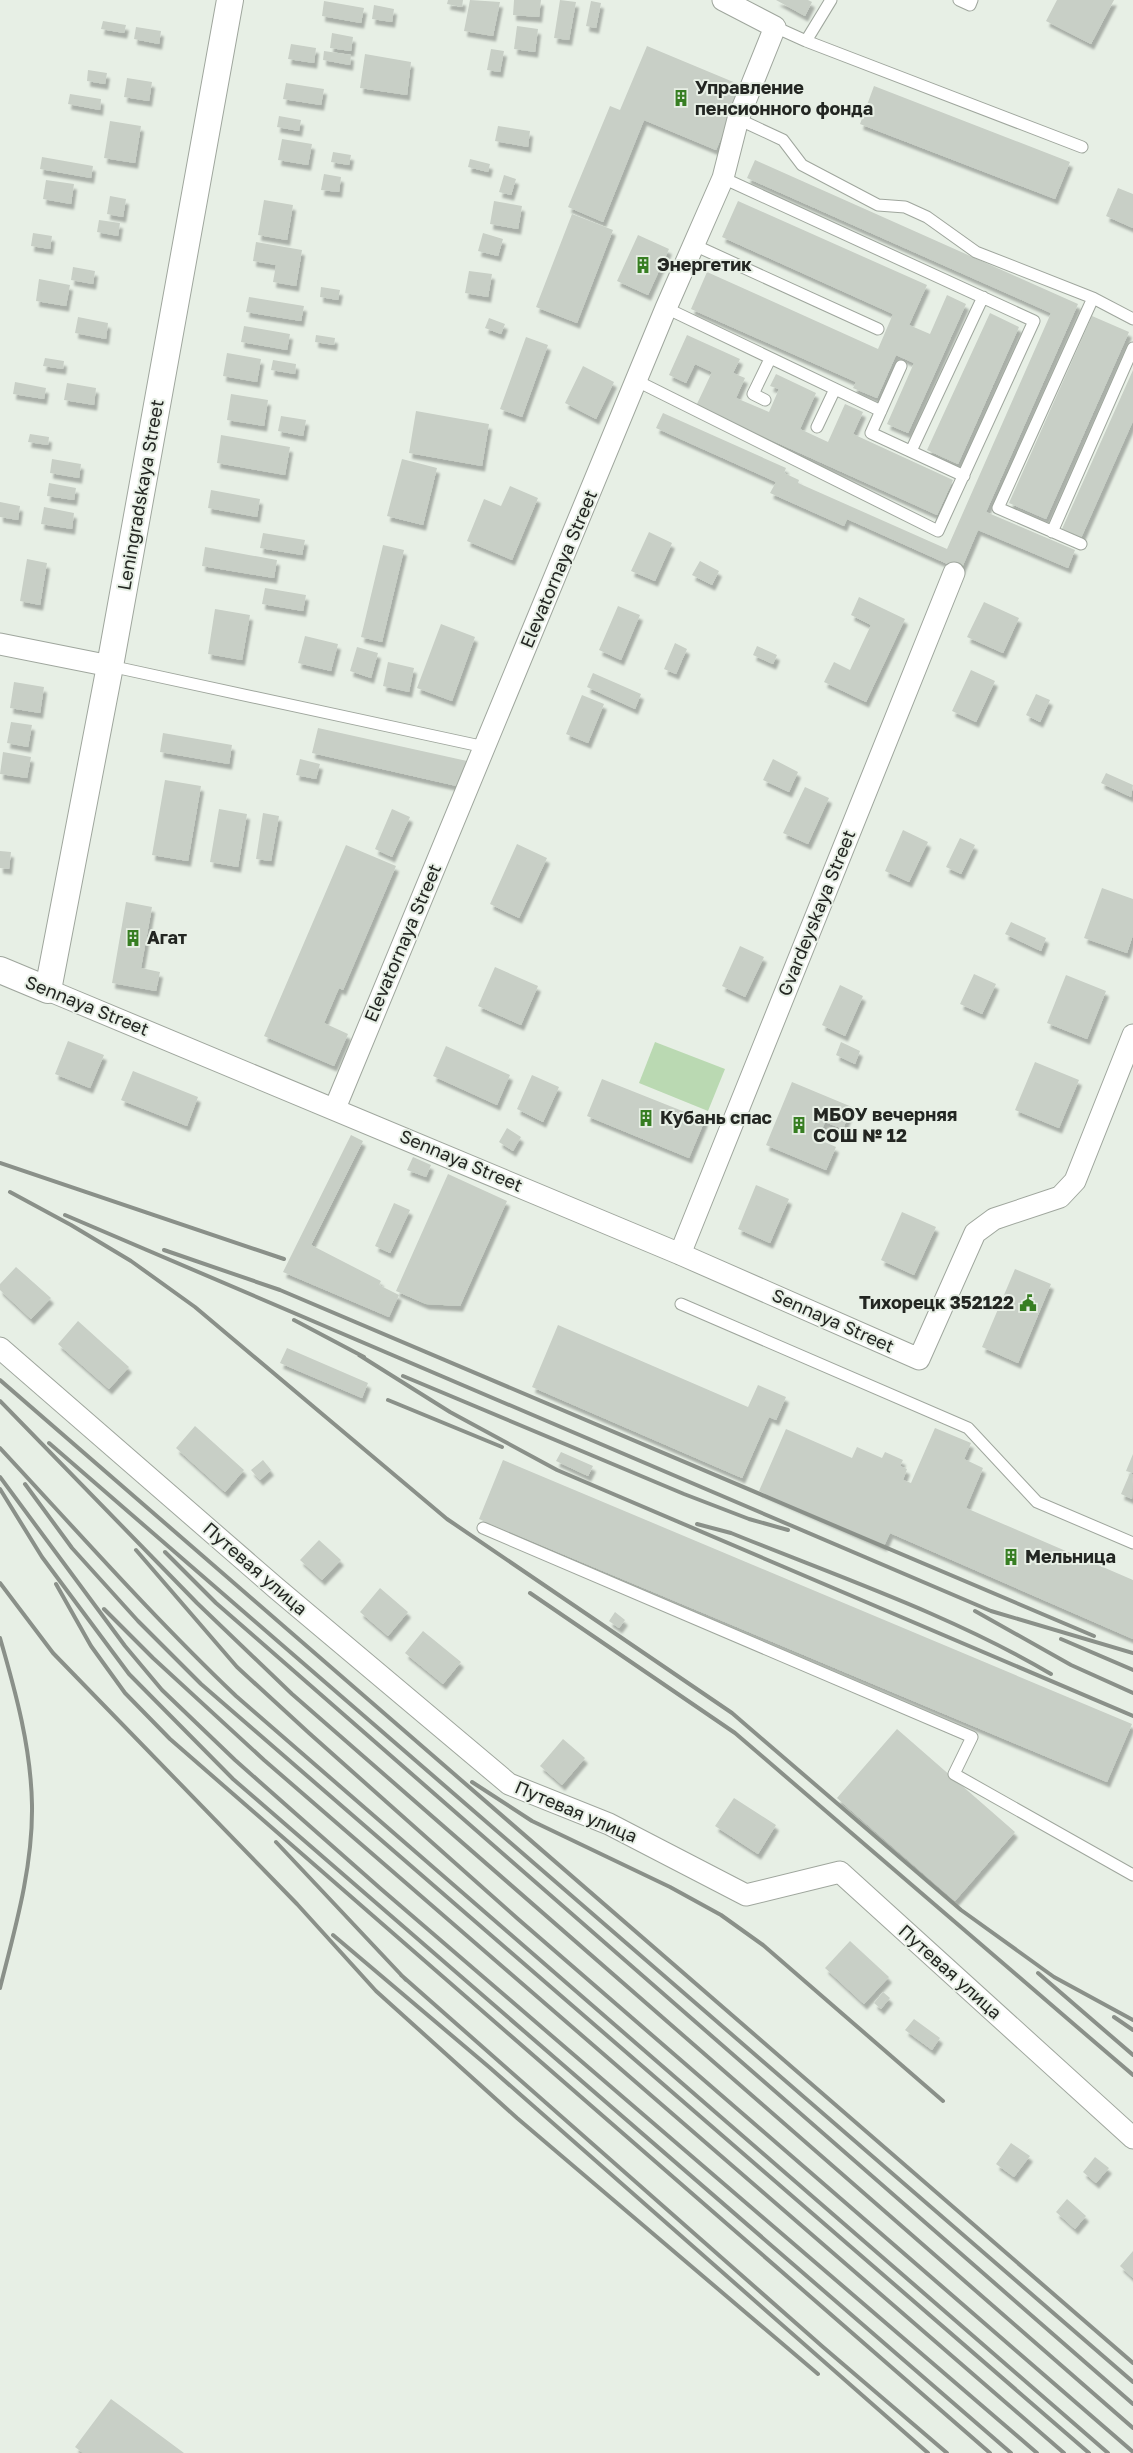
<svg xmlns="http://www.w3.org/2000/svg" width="1133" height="2453" font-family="'Golos Text',sans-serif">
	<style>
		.green { fill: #bad9b2 }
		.building { fill: #c8cfc6; filter: url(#shadow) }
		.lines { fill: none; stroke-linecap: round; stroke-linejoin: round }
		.service-casing { stroke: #9fa69d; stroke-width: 13 }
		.minor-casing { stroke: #9fa69d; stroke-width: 23 }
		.tertiary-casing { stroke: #9fa69d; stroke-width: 28 }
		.service { stroke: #fff; stroke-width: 11 }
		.minor { stroke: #fff; stroke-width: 21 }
		.tertiary { stroke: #fff; stroke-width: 26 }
		.rail { stroke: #8a9089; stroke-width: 4 }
		.labels { text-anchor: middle; stroke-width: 4; stroke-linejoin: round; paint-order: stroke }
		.poi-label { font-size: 18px; font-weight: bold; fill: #232622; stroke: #e7efe5; text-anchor: start }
		.street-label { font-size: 18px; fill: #232622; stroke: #e7efe5 }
	</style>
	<defs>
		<filter id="shadow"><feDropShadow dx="3" dy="5.5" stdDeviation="1" flood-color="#0004"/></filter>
	</defs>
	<rect width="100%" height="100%" fill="#e7efe5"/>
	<path class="green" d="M655 1042 725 1069 708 1111 639 1083Z"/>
	<path class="building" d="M448 0H463L462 7 447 4Z
		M470 0 500 2 493 36 464 31Z
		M514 0H541L539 17 513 15Z
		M560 0 576 2 569 40 554 38Z
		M776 0H808L812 2 805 16Z
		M1057 0H1114L1091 44 1046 21Z
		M324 1 364 8 361 23 322 16Z
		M591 1 601 3 596 28 586 26Z
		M374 5 394 9 392 22 372 19Z
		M103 21 126 25 124 33 101 29Z
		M517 26 538 29 535 52 514 49Z
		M136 27 161 31 159 44 134 39Z
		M332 33 353 37 351 51 330 48Z
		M291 44 316 48 314 63 288 59Z
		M647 46 743 86 716 150 644 120 603 222 568 207 610 106 620 110Z
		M491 49 504 51 500 72 487 70Z
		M324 51 351 55 350 65 323 60Z
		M365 54 411 62 407 95 360 88Z
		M88 70 107 73 105 84 87 81Z
		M127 78 152 82 149 101 124 97Z
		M286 83 324 89 321 105 283 99Z
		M874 86 1070 162 1055 199 860 124Z
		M70 94 101 99 100 110 68 104Z
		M279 116 301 120 299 131 277 127Z
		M110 121 141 126 135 163 104 158Z
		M498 126 530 131 528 147 495 141Z
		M282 139 312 144 308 165 278 160Z
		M333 152 351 155 349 165 331 162Z
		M42 157 93 166 91 178 40 169Z
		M470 159 490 164 488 172 468 167Z
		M755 160 1078 304 986 512 1075 550 1068 568 978 530 961 570 847 519 844 526 770 493 776 482 656 428 663 413 786 468 784 473 799 480 798 483 947 549 1051 313 747 178Z
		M324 174 341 177 339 192 321 190Z
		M504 175 516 179 511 195 499 192Z
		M46 180 74 184 71 204 43 199Z
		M1118 188 1133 194V228L1106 216Z
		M110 196 126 199 123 217 107 214Z
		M264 200 293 205 287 240 258 235Z
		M494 201 522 206 518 229 490 224Z
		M738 201 927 285 909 325 930 334 947 295 966 304 908 433 887 424 914 363 896 355 877 398 853 388 856 382 691 309 707 272 878 349 893 314 722 237Z
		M572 214 613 230 577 323 536 307Z
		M99 220 120 223 118 236 97 232Z
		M33 233 52 236 50 249 31 246Z
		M483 233 503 239 498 256 478 251Z
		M638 235 669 249 648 295 617 281Z
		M256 242 302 250 296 286 273 282 276 265 253 261Z
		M73 267 95 271 93 284 71 280Z
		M469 271 492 274 488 297 465 293Z
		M39 279 70 285 66 306 36 301Z
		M321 287 340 290 338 300 320 297Z
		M249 297 304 306 301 321 246 312Z
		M990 313 1019 327 958 464 927 450Z
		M1092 316 1129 332 1046 519 1009 503Z
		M78 317 108 323 106 339 75 333Z
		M489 318 505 324 501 334 485 328Z
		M244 326 290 334 287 350 241 342Z
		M316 335 335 338 334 345 315 342Z
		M687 335 740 359 733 373 745 378 736 398 769 412 779 389 770 386 776 374 816 393 800 429 828 442 845 404 863 412 853 434 953 480 937 515 696 406 712 372 695 364 686 383 669 375Z
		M526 337 548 345 522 417 500 409Z
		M227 353 261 359 257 382 223 376Z
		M45 358 64 361 63 369 43 366Z
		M273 360 296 364 295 374 271 370Z
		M583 366 614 382 596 419 565 403Z
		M1133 370V421L1081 538 1062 529Z
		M15 382 46 388 44 399 13 394Z
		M67 383 96 388 94 405 64 400Z
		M231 394 268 400 264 426 227 420Z
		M416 411 489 424 482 466 409 453Z
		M281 416 306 420 303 436 278 431Z
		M30 434 49 437 48 445 28 442Z
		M221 435 290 447 285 475 217 463Z
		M52 459 81 464 79 478 50 473Z
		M402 459 437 468 423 525 387 516Z
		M49 483 76 488 74 500 47 496Z
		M510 486 538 498 512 560 467 541 484 499 501 506Z
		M211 490 260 499 257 517 208 508Z
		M0 502 20 506 18 520 0 517Z
		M44 507 74 513 72 529 41 524Z
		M649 532 672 543 655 581 631 571Z
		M263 533 305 540 302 555 260 548Z
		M383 545 404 550 382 642 361 637Z
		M205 547 277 560 274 578 202 566Z
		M27 559 47 563 40 605 20 601Z
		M700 561 719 571 712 585 692 575Z
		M265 588 306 595 303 611 262 604Z
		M859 597 905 619 866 702 824 682 834 662 850 670 871 625 851 615Z
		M984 602 1019 618 1003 653 967 637Z
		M618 606 640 615 621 660 599 650Z
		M215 609 250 615 242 660 208 654Z
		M441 624 475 637 452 701 417 688Z
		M305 636 338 644 331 671 298 663Z
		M675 643 687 649 676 674 664 669Z
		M757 646 777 655 773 664 753 655Z
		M357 647 378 653 371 678 350 671Z
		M388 662 414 668 409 692 383 686Z
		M971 670 995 681 976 722 952 711Z
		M593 673 641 694 635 709 587 687Z
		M14 682 44 687 40 713 10 708Z
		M1036 694 1050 700 1040 722 1026 715Z
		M582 695 604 704 588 743 566 734Z
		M11 722 32 725 28 747 7 743Z
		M318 728 467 761 461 787 312 753Z
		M163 733 232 745 229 764 160 752Z
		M3 752 31 757 27 778 0 774Z
		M300 759 320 764 316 779 296 775Z
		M773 759 798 772 789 792 763 780Z
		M1106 773 1133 785 1131 797 1101 783Z
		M165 780 201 786 188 861 152 855Z
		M805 787 829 798 808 844 783 833Z
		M219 809 247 814 238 867 210 862Z
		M392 809 410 817 392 857 375 849Z
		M263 813 279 816 271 861 256 859Z
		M903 830 928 842 909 882 885 871Z
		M960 838 975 845 961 874 946 867Z
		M517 844 547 858 519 918 490 904Z
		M346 845 396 866 343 990 339 988 324 1023 348 1034 334 1066 264 1036Z
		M0 851 11 852 9 869 0 868Z
		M1102 888 1133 899V935L1127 953 1084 938Z
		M126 902 152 907 141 968 160 972 156 991 112 983Z
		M1011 922 1046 938 1041 951 1005 934Z
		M740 946 764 957 745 997 722 986Z
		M495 967 538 986 521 1025 478 1006Z
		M974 974 996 984 982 1014 960 1004Z
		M1066 975 1106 991 1087 1039 1047 1023Z
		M840 985 863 996 845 1036 822 1025Z
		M68 1041 104 1055 90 1088 55 1074Z
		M841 1042 860 1051 855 1064 836 1055Z
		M446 1046 510 1075 497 1105 433 1076Z
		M1035 1062 1079 1080 1059 1128 1015 1110Z
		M133 1071 198 1097 187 1126 121 1100Z
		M532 1075 559 1087 543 1122 517 1109Z
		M602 1079 705 1120 689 1158 587 1116Z
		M792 1082 852 1107 843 1129 825 1122 818 1139 836 1147 826 1170 766 1145Z
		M507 1128 521 1137 513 1151 499 1142Z
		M351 1135 363 1141 311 1245 381 1281 379 1285 399 1295 389 1317 283 1272Z
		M413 1157 431 1165 426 1177 407 1170Z
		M448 1174 507 1201 460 1306 426 1304 396 1291Z
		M756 1185 789 1199 770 1243 738 1229Z
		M394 1203 410 1210 390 1253 375 1246Z
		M902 1212 936 1227 914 1275 881 1260Z
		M16 1267 51 1298 31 1319 0 1290V1284Z
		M1015 1269 1051 1284 1018 1363 982 1347Z
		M78 1321 129 1367 109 1389 58 1344Z
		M558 1325 748 1407 758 1385 786 1397 776 1420 769 1417 742 1478 532 1387Z
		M287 1348 368 1383 362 1398 280 1363Z
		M195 1426 244 1470 225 1492 176 1448Z
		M935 1428 971 1443 964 1459 983 1468 966 1508 1133 1580V1639L890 1533 884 1546 759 1491 786 1429 852 1458 857 1447 882 1458 885 1452 903 1460 900 1466 907 1469 903 1480 911 1483Z
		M561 1452 593 1466 588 1476 556 1461Z
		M1133 1454V1473L1126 1471Z
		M263 1460 271 1470 260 1480 251 1470Z
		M503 1460 1132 1724 1107 1782 479 1519Z
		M1130 1473 1133 1475 1132 1499 1121 1494Z
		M319 1540 341 1560 322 1580 300 1560Z
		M380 1588 408 1612 388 1636 360 1612Z
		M615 1612 625 1620 619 1628 609 1621Z
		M423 1631 461 1662 443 1684 405 1653Z
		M897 1729 1015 1832 955 1901 837 1798Z
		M563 1739 585 1758 562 1785 540 1766Z
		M734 1798 776 1825 758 1854 715 1826Z
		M850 1941 889 1977 864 2004 825 1968Z
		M883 1992 890 1998 881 2009 874 2003Z
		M914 2019 940 2038 932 2050 905 2030Z
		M1011 2143 1030 2156 1014 2177 996 2164Z
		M1095 2157 1109 2168 1096 2183 1083 2172Z
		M1067 2199 1086 2216 1075 2229 1056 2212Z
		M1133 2251V2278L1120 2266Z
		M111 2399 184 2453H83L75 2447Z"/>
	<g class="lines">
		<g class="service-casing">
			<path id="service" d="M959 0 970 5 972 0
				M775 27 806 41 1082 147
				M806 41 831 0
				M738 119 783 140 802 165 878 205 905 207 927 217 976 252 1093 298
				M694 245 878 329
				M666 308 881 411
				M901 366 871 433 964 476
				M637 381 938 531 1034 321 723 178
				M765 400 753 394 770 359
				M817 427 835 389
				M911 451 983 297
				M1052 532 1133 348
				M1081 544 998 508 1093 298 1133 319
				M110 666 485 747
				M681 1304 968 1428 1037 1502 1133 1543
				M483 1528 972 1737 954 1774 1133 1875"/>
		</g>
		<g class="minor-casing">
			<path id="minor" d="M0 644 110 666
				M48 990 680 1254 919 1359 975 1233 994 1219 1060 1197 1075 1181 1133 1035
				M335 1108 666 308 723 178 738 119 775 27 723 0
				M680 1254 954 573
				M0 1348 276 1588 509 1784 609 1824 746 1895 840 1872 1133 2138"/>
		</g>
		<g class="tertiary-casing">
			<path id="tertiary" d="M0 970 48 990 110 666 230 0"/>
		</g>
		<use href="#service" class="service"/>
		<use href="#minor" class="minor"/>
		<use href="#tertiary" class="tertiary"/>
		<path class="rail" d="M0 1163 284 1259
			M10 1192 71 1225 131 1261 195 1307 447 1519 732 1713 961 1910 1054 1977 1133 2020
			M65 1215 991 1611 1133 1653
			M164 1250 280 1290 1094 1636
			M294 1320 364 1357
			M359 1355 450 1412 557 1470 1133 1716
			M403 1376 684 1494 749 1519 788 1530
			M0 1380 1133 2363
			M388 1400 502 1447
			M0 1401 197 1603 292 1694 1133 2428
			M49 1443 1133 2382
			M0 1448C78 1532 153 1617 236 1696L1108 2453
			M0 1477 125 1646 162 1690 235 1760 381 1889 1037 2453
			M25 1484 72 1548 138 1621 201 1684 1089 2453
			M0 1489 42 1557 129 1674 233 1779 1011 2453
			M697 1524 731 1533C839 1577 951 1615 1051 1674
			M136 1550 237 1667 309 1733 518 1919 1133 2452
			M165 1552 216 1603 1133 2404
			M0 1583 53 1653 297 1904 376 1991 517 2118 818 2374
			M56 1584 91 1646 125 1693 170 1739 990 2453
			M530 1593 735 1733 1133 2075
			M104 1609 153 1658 264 1760 1064 2453
			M975 1611 1071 1665 1133 1693
			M0 1638C16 1693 31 1748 32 1805 33 1867 15 1929 0 1988
			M1061 1639 1133 1670
			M472 1782 532 1821 670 1887 721 1915 763 1945 943 2101
			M276 1842 406 1980
			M333 1935 489 2067 928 2453
			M1038 1973 1133 2055
			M401 1975 823 2347 947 2453
			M1114 2017 1133 2030"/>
	</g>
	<defs>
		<g id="building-bare" transform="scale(1.35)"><path d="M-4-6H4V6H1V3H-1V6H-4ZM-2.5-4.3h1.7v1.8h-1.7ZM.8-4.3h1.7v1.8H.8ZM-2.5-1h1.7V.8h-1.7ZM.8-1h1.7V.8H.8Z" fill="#377e22" stroke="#e7efe5" stroke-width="2.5" paint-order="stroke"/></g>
		<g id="civic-bare" transform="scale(1.35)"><path d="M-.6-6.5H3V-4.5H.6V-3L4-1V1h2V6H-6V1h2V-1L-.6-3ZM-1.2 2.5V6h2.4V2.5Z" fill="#377e22" stroke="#e7efe5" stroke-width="2.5" paint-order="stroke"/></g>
	</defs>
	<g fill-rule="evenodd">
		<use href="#building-bare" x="681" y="98"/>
		<use href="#building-bare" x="643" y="265"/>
		<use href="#building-bare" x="133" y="938"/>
		<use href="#building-bare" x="646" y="1118"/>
		<use href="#building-bare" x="799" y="1125"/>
		<use href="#civic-bare" x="1028" y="1303"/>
		<use href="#building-bare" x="1011" y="1557"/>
	</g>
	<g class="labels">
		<g class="poi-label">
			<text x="695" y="94">Управление<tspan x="695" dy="21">пенсионного фонда</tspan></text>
			<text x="657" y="271">Энергетик</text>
			<text x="147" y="944">Агат</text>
			<text x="813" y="1121">МБОУ вечерняя<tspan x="813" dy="21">СОШ № 12</tspan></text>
			<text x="660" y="1124">Кубань спас</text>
			<text x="1014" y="1309" text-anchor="end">Тихорецк 352122</text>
			<text x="1025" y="1563">Мельница</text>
		</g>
		<g class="street-label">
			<text transform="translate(141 495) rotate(-80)" y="6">Leningradskaya Street</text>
			<text transform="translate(559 569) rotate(-67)" y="6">Elevatornaya Street</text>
			<text transform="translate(817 913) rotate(-68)" y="6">Gvardeyskaya Street</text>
			<text transform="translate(403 943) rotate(-67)" y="6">Elevatornaya Street</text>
			<text transform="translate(87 1006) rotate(22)" y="6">Sennaya Street</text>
			<text transform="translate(461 1161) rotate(23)" y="6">Sennaya Street</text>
			<text transform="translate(833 1321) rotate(24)" y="6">Sennaya Street</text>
			<text transform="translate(255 1569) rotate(41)" y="6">Путевая улица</text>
			<text transform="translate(576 1812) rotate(23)" y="6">Путевая улица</text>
			<text transform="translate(950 1972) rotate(42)" y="6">Путевая улица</text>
		</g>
	</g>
</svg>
